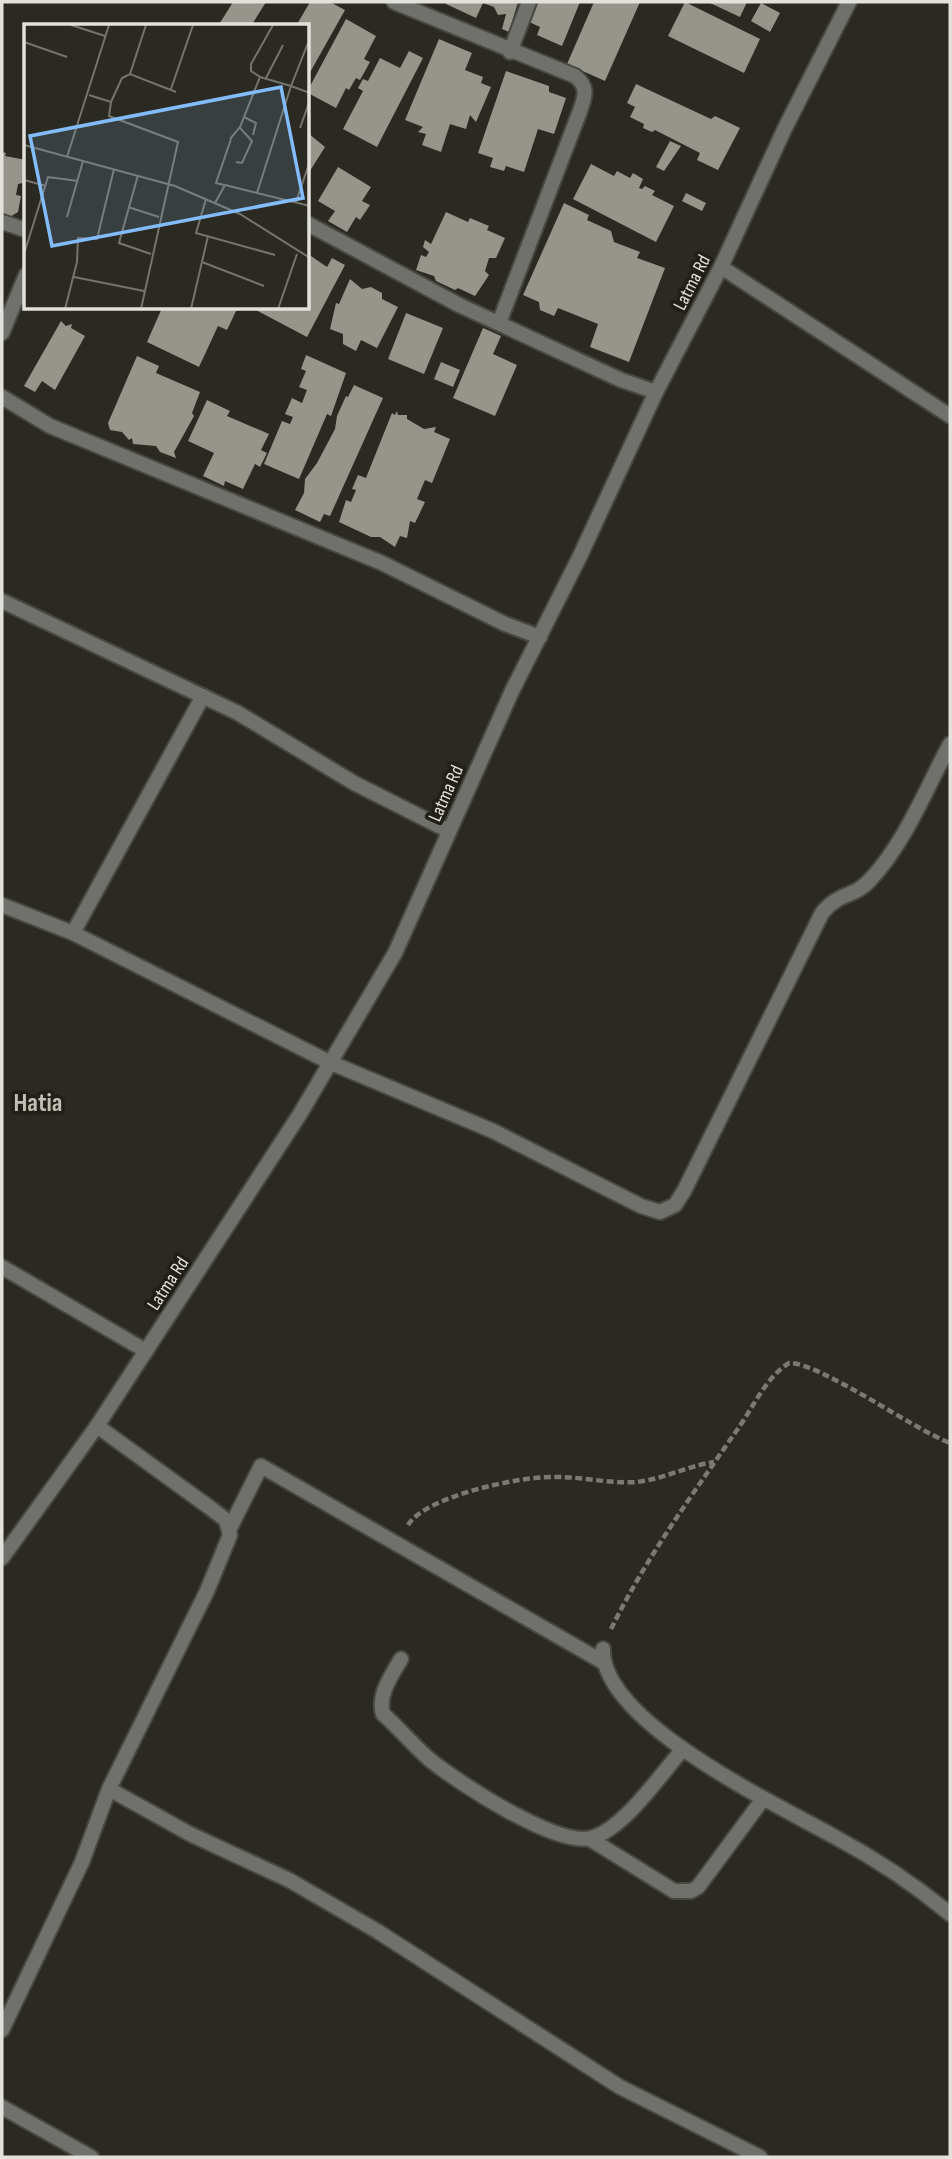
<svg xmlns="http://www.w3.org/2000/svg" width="952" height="2159" font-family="'Sofia Sans Condensed',sans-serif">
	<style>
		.building { fill: #96958b }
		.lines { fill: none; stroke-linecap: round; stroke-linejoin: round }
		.minor-casing { stroke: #484740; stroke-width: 18 }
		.tertiary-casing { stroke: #484740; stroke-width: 18 }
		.path { stroke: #7a7973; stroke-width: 4.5; stroke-dasharray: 7 3.5; stroke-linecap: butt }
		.minor { stroke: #70706c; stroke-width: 14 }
		.tertiary { stroke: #70706c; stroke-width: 14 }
		.labels { text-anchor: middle; stroke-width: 7; stroke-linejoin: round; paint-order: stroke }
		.street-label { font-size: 19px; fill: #e2e1dc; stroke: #212018 }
		.district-label { font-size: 26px; font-weight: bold; fill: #c0bfb5; stroke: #212018 }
		.inset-road { fill: none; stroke: #74736c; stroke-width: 2 }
		.view { fill: #83bcfb; fill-opacity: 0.15; stroke: #83bcfb; stroke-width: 3.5 }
		.inset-edge { fill: none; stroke: #e2e1dc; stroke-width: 3.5 }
	</style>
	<rect width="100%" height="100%" fill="#2b2a22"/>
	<path class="building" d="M233 2H266L251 26H218Z
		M310 2H330L345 10 308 76V26H296Z
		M447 2H518L509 32 502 29 506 14 498 15 494 7 483 3 476 18 446 4Z
		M536 2H580L562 46 537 35 540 27 527 21Z
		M594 2H640L605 81 567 64Z
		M685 2 760 39 744 73 668 36Z
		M708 2H747L740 17Z
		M761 3 780 13 770 32 751 21Z
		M346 19 376 36 364 59 370 62 360 80 356 78 349 90 346 88 336 108 308 93V90Z
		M439 39 472 53 465 70 483 77 481 83 491 87 476 122 470 115 466 129 450 124 441 152 422 145 426 134 418 132 423 127 405 120Z
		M409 51 423 58 377 147 343 129 363 91 358 88 363 79 368 81 380 58 400 68Z
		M506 71 549 86V92L566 98 554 134 538 129 524 172 506 166 504 171 490 167 493 158 478 153Z
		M636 84 711 119 715 116 740 128 718 170 697 160 700 153 655 130 652 132 643 128 644 124 630 117 635 107 627 103Z
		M308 133 325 147 308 174Z
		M670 141 681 146 664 171 656 167Z
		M2 152 6 153 5 156 26 160 23 183 18 184 16 195 21 196 18 212 10 217 2 215Z
		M591 164 614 176 617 171 630 178 633 173 643 179 639 188 642 189 645 186 655 191 652 195 674 206 656 242 573 199Z
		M338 167 371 187 362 201 370 205 360 220 356 217 347 232 328 221 335 211 318 201Z
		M686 193 706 203 702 211 682 201Z
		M564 203 589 215 587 220 611 231 614 242 640 252 637 258 665 268 629 362 590 347 598 324 558 308 554 316 540 310 539 302 523 295Z
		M446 212 468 222 470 218 489 226 487 230 505 238 496 258H489L485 271 489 275 475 296 458 288 455 290 436 281 434 276 416 270 421 255 426 257 429 252 423 247 425 240 431 244Z
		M308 254 327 267 332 258 345 265 307 337 252 308H308Z
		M350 279 362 289 371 287 382 293V299L398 307 377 348 361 340 356 351 343 344V334L330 329 336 303 339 304Z
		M162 308H234L237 309 227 330 218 326 199 367 147 342Z
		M406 313 443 328 424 374 388 359Z
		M61 321 66 326 72 324 71 328 85 336 55 390 42 381 35 392 24 386Z
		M483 328 501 336 493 354 517 365 495 416 453 398Z
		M306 355 346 373 331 416 327 414 299 479 264 464 282 421 290 424 293 417 285 414 292 398 302 403 307 390 299 387 306 371 301 369Z
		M137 356 159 366 156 373 200 392 192 413 194 416 174 452 176 458 160 452 156 446 133 444 132 438 129 440 122 432 110 430 108 423Z
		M441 362 460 370 453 387 434 379Z
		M354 385 383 398 330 516 324 514 320 522 295 510 304 493 305 479 317 463 335 429 337 416 346 396 348 397Z
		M207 400 230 411 227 416 269 434 261 450 267 453 260 467 255 464 243 489 225 481 224 486 203 476 214 453 188 441Z
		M397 411 398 415H407V419L424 429 436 427 434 432 450 439 432 483 425 480 417 499 425 502 415 523 410 521 407 538 400 536 395 547 380 537H371L339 522 346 500 351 502 356 490 352 489 358 475 366 478 392 413 395 415Z"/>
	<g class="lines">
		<g class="minor-casing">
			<path id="minor" d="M394 2 575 76C589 87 585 96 580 111L499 323
				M510 52 529 2
				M2 222 26 230
				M308 224 459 305 621 380 656 392
				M721 267 950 416
				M2 333 26 275
				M2 397 50 426 382 563 505 624 540 637
				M2 601 238 713 354 783 449 831
				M2 905 73 933 329 1062 493 1131 641 1206 660 1212 675 1205 684 1191 822 913C840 891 854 898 870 880 905 843 926 789 950 744
				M73 933 203 696
				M2 1267 146 1351
				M230 1528 261 1466 603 1662
				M603 1649C602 1723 778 1805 835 1837 876 1859 915 1885 950 1914
				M401 1659C392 1675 377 1695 383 1714 399 1728 413 1745 429 1759 457 1782 556 1847 591 1838 623 1830 661 1774 683 1749
				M109 1789 190 1834 289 1880 377 1931 620 2087 760 2157
				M590 1839 674 1891H691L698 1887 763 1799
				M2 2030 82 1862 109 1789 207 1591 230 1535 226 1520 209 1507 97 1426
				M2 2107 91 2157"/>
		</g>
		<g class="tertiary-casing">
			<path id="tertiary" d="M2 1558 97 1426 300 1114 395 953 512 691 580 556 656 392 721 267 785 128 849 2"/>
		</g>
		<path class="path" d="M408 1525C426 1496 518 1477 551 1477 580 1476 608 1484 637 1482 664 1479 687 1466 714 1462
			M611 1629C646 1558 692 1495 737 1430 753 1408 765 1378 789 1363 821 1363 911 1428 950 1443"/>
		<use href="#minor" class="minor"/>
		<use href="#tertiary" class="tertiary"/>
	</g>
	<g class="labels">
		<g class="street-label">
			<text transform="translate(691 282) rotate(-63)" y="7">Latma Rd</text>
			<text transform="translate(445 793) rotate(-66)" y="7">Latma Rd</text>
			<text transform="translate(167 1283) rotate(-57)" y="7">Latma Rd</text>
		</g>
		<g class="district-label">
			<text x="38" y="1111">Hatia</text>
		</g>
	</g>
	<g transform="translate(24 24)">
		<rect width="285" height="285" fill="#2b2a22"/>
		<path class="inset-road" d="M47 1 81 12M0 18 43 33M106 50 122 1M236 53 267 62 284 19M242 54 259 21M147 65 169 1M65 71 87 78 98 54 106 50 152 68M87 78 85 92 154 118 117 285M220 93 232 99 229 111M276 104 286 76M206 115 216 103 236 53 227 47V40L249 1M0 121 151 162 216 190 286 234M43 133 85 1M212 138 218 139 228 117 216 104M114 151 95 219 127 230M0 156 22 162M200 161 192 159 207 115M233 169 267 62 286 69M182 175 172 209 251 231M272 178 286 137M191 179 201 161 286 182M104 183 135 193M43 193 59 137M0 230 24 153 54 157M178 238 240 262M50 253 120 267M41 285 53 238 54 214 73 215 90 145M167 285 184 212M254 285 273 230"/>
		<path class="view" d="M257 63 279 174 28 222 6 112Z"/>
		<rect width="285" height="285" class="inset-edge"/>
	</g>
	<rect width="952" height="2159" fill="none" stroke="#e2e1dc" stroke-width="7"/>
</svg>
